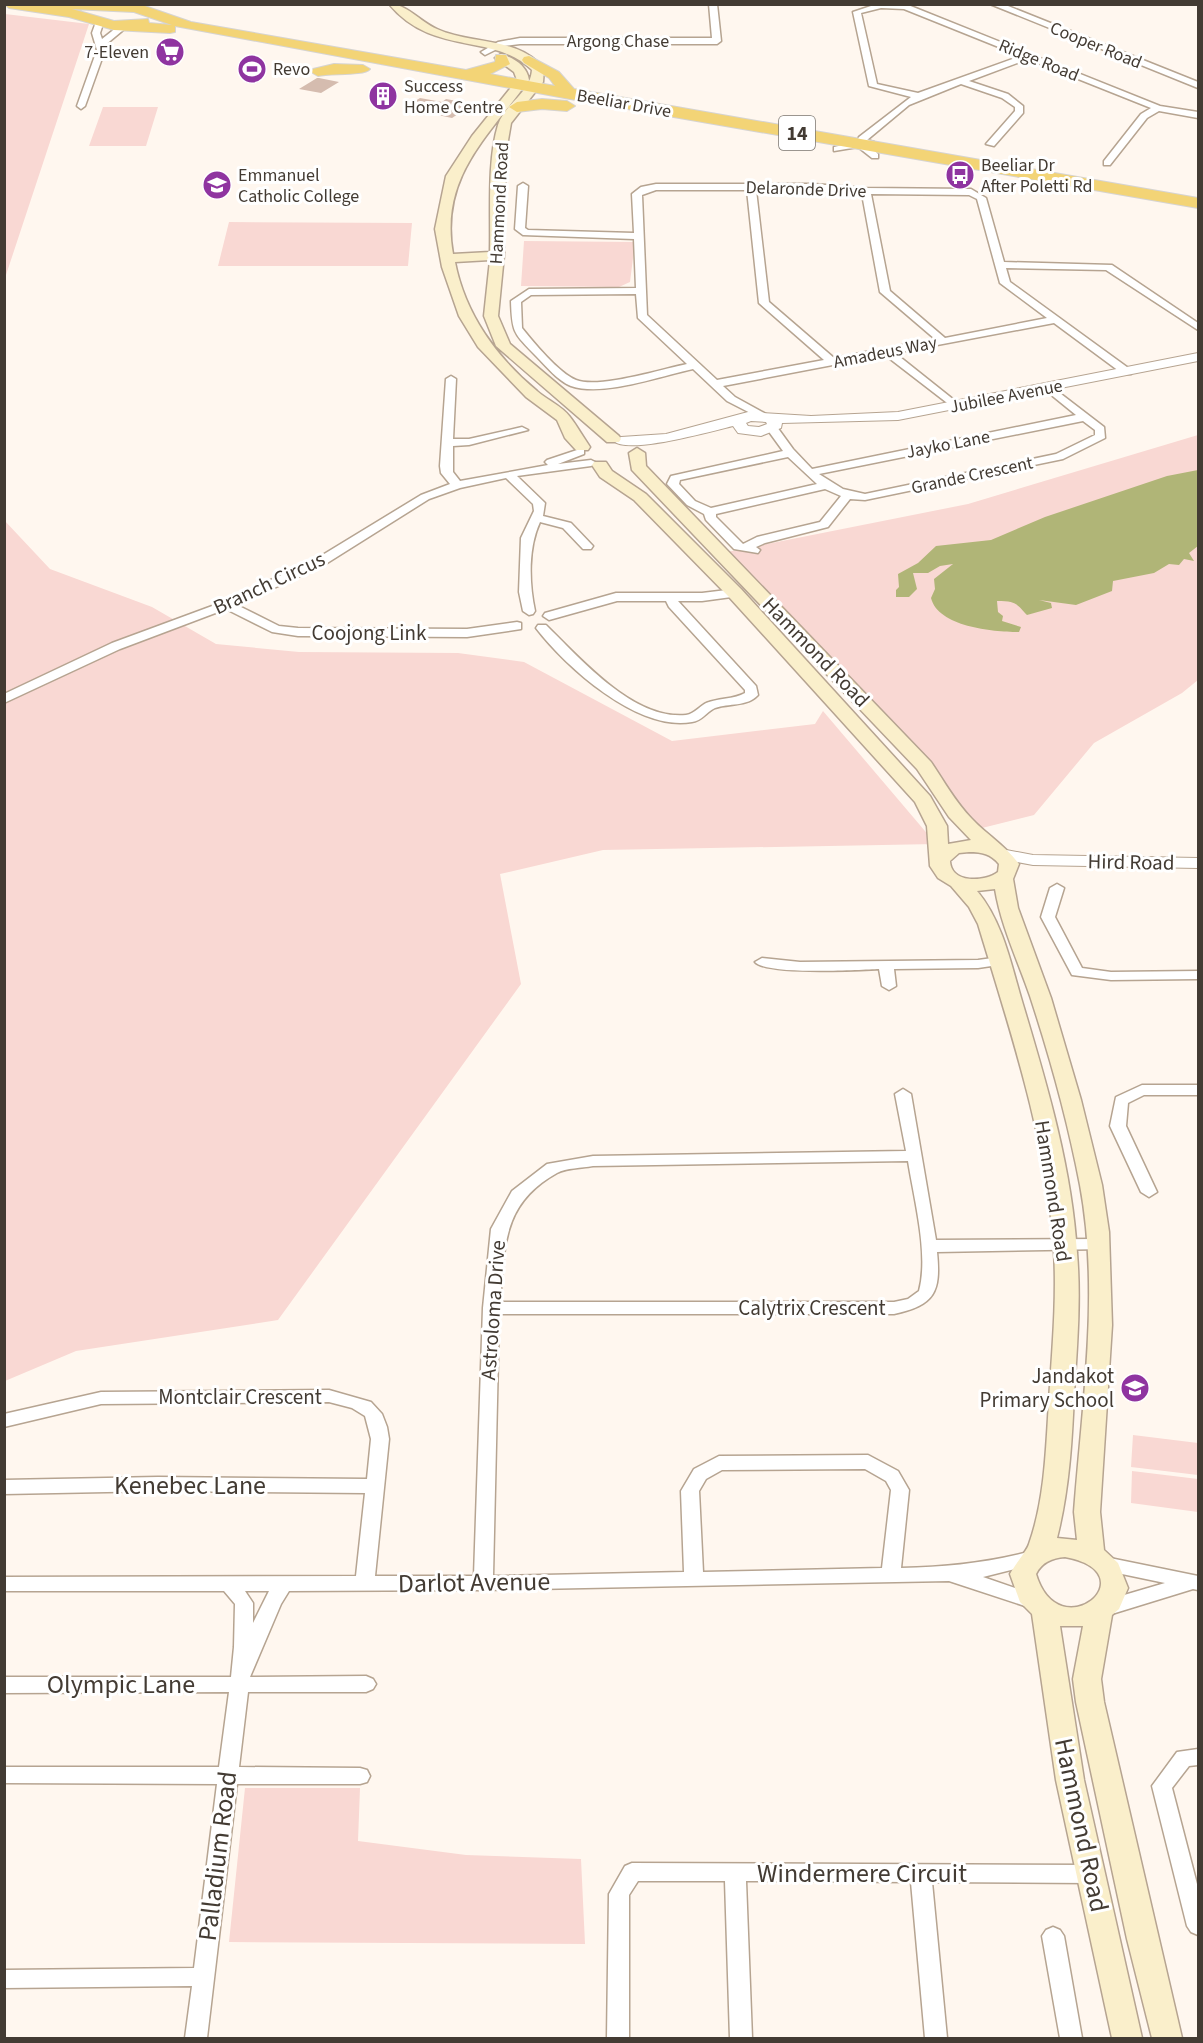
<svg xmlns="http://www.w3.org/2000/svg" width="1203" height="2043" font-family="'Source Sans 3',sans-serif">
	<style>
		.green { fill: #f9d8d3 }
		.water { fill: #b0b577 }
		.building { fill: #d5bcaf }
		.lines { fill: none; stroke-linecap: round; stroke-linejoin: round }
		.minor-casing { stroke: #b6a491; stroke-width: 3 }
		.tertiary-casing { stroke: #b6a491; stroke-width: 2 }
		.secondary-casing { stroke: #b6a491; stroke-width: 3 }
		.trunk-casing { stroke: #d6d4d2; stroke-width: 2 }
		.minor { fill: #fff; fill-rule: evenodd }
		.tertiary { fill: #fff; fill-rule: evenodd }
		.secondary { fill: #faefcb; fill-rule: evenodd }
		.trunk { fill: #f3d476; fill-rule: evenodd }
		.labels { text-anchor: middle; stroke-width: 6; stroke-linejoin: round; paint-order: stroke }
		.far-street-label { font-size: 18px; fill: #433b33; stroke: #fff }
		.far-poi-label { font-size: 18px; fill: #433b33; stroke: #fff; text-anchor: start }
		.shield { fill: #fff; stroke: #7b7670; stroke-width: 1.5 }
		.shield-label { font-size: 20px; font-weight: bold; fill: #433b33 }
		.street-label { font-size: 21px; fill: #433b33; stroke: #fff }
		.poi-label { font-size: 21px; fill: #433b33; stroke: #fff; text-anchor: end }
		.near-street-label { font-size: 26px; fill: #433b33; stroke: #fff }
	</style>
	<rect width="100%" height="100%" fill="#fff7ef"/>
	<path class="green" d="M5 14 89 24 5 278 4 14Z
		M103 107H158L146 146H89Z
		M229 222 412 223 408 266H218Z
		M524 241 635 242 630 282 619 287 521 286Z
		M1198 435V680L1182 693 1094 743 1034 815 974 830 727 552 968 504Z
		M4 520 50 569 152 607 216 644 299 652 458 653 524 662 672 741 815 724 823 711 936 844 603 850 500 874 521 984 278 1320 76 1351 5 1381Z
		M1133 1435 1198 1443V1475L1131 1467Z
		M1132 1471 1198 1479V1512L1131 1503Z
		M245 1788H360L358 1841 466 1855 581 1859 585 1944 229 1942Z"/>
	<path class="water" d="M1198 470V546L1189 553 1194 561 1184 559 1179 565 1169 564 1154 573 1113 581 1112 591 1076 605 1039 600 1051 603 1052 608 1027 615C1017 605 1018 601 997 601L998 612 1003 616 1002 621 1021 627 1019 632C994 632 938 627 931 598L935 589 934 579 953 564 940 566 928 573H913L917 589 909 597H896V590L899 587 898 574 918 563 936 546 991 540 1045 517 1167 476Z"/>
	<path class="building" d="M317 78H319L339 82 321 93 299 89Z
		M420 98 442 102 446 99 473 104 452 118 404 108Z"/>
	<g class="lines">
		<g class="minor-casing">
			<path id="minor" d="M709 4H717L721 41 717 44H520L503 46 485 55 481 52 498 42 520 38H712Z
				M877 4 908 5 1160 106 1198 112V118L1159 111 1147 118 1110 165H1104V161L1141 114 1151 108 1028 59 969 81 1008 94 1023 106V113L994 146 986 144 1015 111V107L1002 98 961 84 909 105 867 140 874 142 867 145 878 154V158H872L858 147 834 151V147L857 142 859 137 911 97 869 86 853 12ZM881 8 904 9 1021 56 918 93 877 84 861 13Z
				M990 4H1003L1198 82V88Z
				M96 22 103 24 100 33 102 39 121 24 128 26 104 46 105 50 85 106 81 109 77 106 97 50 92 33Z
				M523 183 528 186 525 228 528 230 634 233 632 194 641 187 656 184H813L866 188 971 189 986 198 1004 262 1112 265 1198 323V330L1106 270 1006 268 1010 282 1131 370V374H1123L1054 323 895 353 959 404 960 406 955 409 885 355 723 386 735 397 766 414V418L762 419 727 401 693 369C660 376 604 397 571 386 558 381 546 366 536 356 514 333 512 334 511 301L529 289 636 288 634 239 523 235 515 229 518 186ZM656 190H747L759 303 824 360 717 380 647 315 642 195ZM756 190H813L862 194 880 292 935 339 834 358 769 302ZM871 194 969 195 977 199 1000 283 1047 318 945 338 890 291ZM636 294 638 318 687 364C662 369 599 389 576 380 559 373 534 343 522 328L521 302 531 295Z
				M451 376 456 379 453 439H469L522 427 528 430 469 445 453 446V472L460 481 548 465 545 462 547 460 580 449 584 450V454L558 464 591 460 597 463 591 466 517 476 545 503 543 516 571 523 593 546 591 549H583L563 528 540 522C528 548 529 583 535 611L533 614 529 615 523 611 519 592 521 538 534 511 533 504 506 478 460 488 429 499 324 565 237 605 279 626 298 628 467 629 517 622 521 623V629L467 637 298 636 272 632 226 609 120 649 4 703V694L112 643 223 602 316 559 421 495 450 484 441 473 440 466 446 379Z
				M1048 384 1104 427 1105 438 1063 459 865 500 850 499 828 527 765 543 756 547 760 550 758 553 734 549 706 520 704 514 687 505 667 484 671 476 783 451 767 429 773 426 777 427 793 449 812 469 1076 415 1044 389V385ZM1083 421 1095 430V435L1056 454 865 494 843 489 819 474ZM788 457 817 484 711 508 695 501 679 484 680 480ZM825 489 841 496 820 522 757 537 743 544 716 517V514Z
				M735 589 741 593 739 596 702 601H678L756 686 758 695C747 707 729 703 715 708 706 712 702 721 692 722 638 732 566 667 536 628L538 625H546C581 659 633 720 686 715 695 714 701 704 709 702 721 698 734 699 745 693V690L669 607 666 601H617L549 620 543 616 545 613 616 593H702Z
				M1057 884 1064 888 1055 917 1082 968 1111 972 1198 971V979L1111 980 1072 975 1041 917 1050 888Z
				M1000 957 1007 961 1005 964 978 968 894 969 896 986 889 990 882 986 879 969C858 970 766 975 755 962L762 958 800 962 978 960Z
				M1142 1085H1198V1095H1144L1128 1103 1126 1126 1157 1192 1149 1197 1141 1192 1110 1126 1116 1097Z
				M903 1089 911 1094 936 1240 1099 1239 1105 1241 1107 1245 1105 1249 937 1252C941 1292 935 1305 894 1314H499L493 1576 684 1572 681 1491 694 1469 719 1456 868 1455 898 1471 909 1490 901 1568C947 1567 987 1563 1032 1551L1039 1553 1041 1558 1039 1563 983 1577 1041 1597 1043 1602 1041 1607 1034 1609 949 1581 483 1590 289 1591 281 1604 250 1677 366 1676 373 1679 376 1684 373 1689 366 1692H248L239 1767 360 1768 367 1770 370 1776 367 1782 360 1784H237L207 2038H185L192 1986 4 1988V1970L194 1968 217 1784 4 1783V1767H219L229 1692 4 1693V1677H231L234 1647 235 1604 224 1591H4V1577L356 1576 365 1493 158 1491 4 1494V1480L158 1477 367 1479 371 1439 365 1416 352 1408 329 1402 101 1404 4 1427V1414L101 1392 329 1390 371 1402 382 1414 387 1427 389 1439 375 1576H474L483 1308 491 1229 512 1191 547 1164 593 1156 906 1151 895 1094ZM908 1161C914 1199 929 1254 919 1291L908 1299 894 1302H500C505 1248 501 1204 557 1173 566 1168 582 1168 593 1166ZM865 1469 886 1481 891 1490 882 1568 703 1572 699 1491 706 1479 722 1470ZM245 1591H269L253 1623V1603Z
				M1105 1557 1198 1576V1590L1193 1589 1115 1613 1104 1615 1097 1613 1095 1608 1097 1603 1165 1583 1098 1569 1096 1564 1098 1559Z
				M1198 1749V1765L1189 1766 1172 1788 1198 1888V1935L1191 1932 1187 1926 1152 1786 1177 1752Z
				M632 1863 1091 1865 1098 1868 1101 1874 1098 1880 1091 1883 932 1882 947 2038H925L911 1882 746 1881 752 2038H730L725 1881H638L629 1895V2038H607L609 1894 625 1866Z
				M1053 1927 1060 1930 1064 1936 1082 2038H1060L1042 1936 1046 1930Z"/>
		</g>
		<g class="tertiary-casing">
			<path id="tertiary" d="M1198 353V361L898 420 782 423 781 428 761 436 738 433 733 426C713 431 627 455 614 441L621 437 666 434 748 412 811 416 898 412ZM751 421 766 422 767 424 759 427 748 426 746 423Z
				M1001 849 1033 855 1198 858V868L1033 865 995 858 992 854Z"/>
		</g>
		<g class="secondary-casing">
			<path id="secondary" d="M389 4C407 4 419 21 437 29 472 45 518 36 544 69L543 82 511 123 506 152 504 255 498 316 510 344 619 436 621 439 619 442H607L496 346 484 316 490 260 455 262C465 314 497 358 537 391 547 400 562 406 570 417 577 426 583 437 590 447L588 450H576L565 438 557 420 526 397 478 347 459 316 442 267 435 229 446 176 472 136 517 80 514 72 495 58 501 54C514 58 527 66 529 80 488 137 439 177 453 254L490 252C491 213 487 161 498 125 505 103 530 94 532 70 493 32 433 57 389 4Z
				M637 448 645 453 646 466 931 762C944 781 955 802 972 819 987 835 1006 846 1019 864L1013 879 1018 908 1051 998 1081 1100 1102 1185 1109 1232 1112 1325 1100 1512 1104 1550 1118 1563 1128 1588 1119 1609 1112 1615 1101 1679 1104 1702 1182 2038H1152L1127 1939 1076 1702 1073 1679 1083 1626H1060L1084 1780 1142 2038H1112L1056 1780 1032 1614 1020 1602 1010 1574C1015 1564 1027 1551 1029 1544 1045 1499 1046 1448 1049 1401 1052 1351 1057 1301 1054 1251 1047 1139 1010 1030 978 924L969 907 951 886 938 878 930 866 927 826 915 802 729 597 634 500 600 477 592 465 594 462H606L612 471 646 494 741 589 930 796 947 826 948 844 971 840 949 817 917 769 632 470 629 453ZM969 852C982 852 991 854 999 864L998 872C985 882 951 884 950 861L959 853ZM995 889C1001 926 1018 961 1030 996 1050 1057 1068 1122 1080 1185 1100 1292 1082 1405 1074 1512L1077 1540 1057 1538C1069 1491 1072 1442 1074 1394 1077 1347 1081 1300 1077 1253 1072 1170 1048 1088 1024 1008 1012 969 1004 923 977 891ZM1065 1557C1151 1573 1059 1651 1036 1574 1042 1562 1052 1558 1065 1557Z"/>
		</g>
		<g class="trunk-casing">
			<path id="trunk" d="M4 4H139L191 22 466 70 495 62 496 55H506L510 64 490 74 555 86 549 78 524 63 522 60 524 57 529 56 559 72 574 89 1198 198V208L570 99 175 26V32L170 33 114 30 69 17 9 8ZM72 9 134 12 172 25 149 23 148 19 114 21Z
				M334 64 363 65 370 69C364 76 331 73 318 76L311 72 313 69Z
				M542 99 567 101 575 106 567 111 542 109 517 112 509 107 517 102Z"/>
		</g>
		<use href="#minor" class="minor"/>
		<use href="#tertiary" class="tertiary"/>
		<use href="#secondary" class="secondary"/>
		<use href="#trunk" class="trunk"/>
	</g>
	<defs>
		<g id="supermarket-disc" transform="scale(1.5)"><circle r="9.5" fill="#8f34a0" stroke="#fff"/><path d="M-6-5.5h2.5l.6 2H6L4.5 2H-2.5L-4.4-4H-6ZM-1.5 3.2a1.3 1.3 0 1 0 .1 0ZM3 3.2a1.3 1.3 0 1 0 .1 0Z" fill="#fff"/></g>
		<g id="stadium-disc" transform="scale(1.5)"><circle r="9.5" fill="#8f34a0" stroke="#fff"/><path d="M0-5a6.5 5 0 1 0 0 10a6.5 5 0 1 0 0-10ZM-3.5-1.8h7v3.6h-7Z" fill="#fff"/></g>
		<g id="building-disc" transform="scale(1.5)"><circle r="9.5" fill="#8f34a0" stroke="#fff"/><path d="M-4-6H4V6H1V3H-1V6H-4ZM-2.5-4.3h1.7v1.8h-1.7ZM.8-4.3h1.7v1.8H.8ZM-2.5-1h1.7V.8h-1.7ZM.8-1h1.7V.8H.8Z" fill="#fff"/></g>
		<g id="bus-disc" transform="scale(1.5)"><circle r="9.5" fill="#8f34a0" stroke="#fff"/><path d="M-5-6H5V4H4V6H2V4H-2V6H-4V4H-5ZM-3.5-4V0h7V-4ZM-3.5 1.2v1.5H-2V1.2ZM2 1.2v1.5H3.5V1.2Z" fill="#fff"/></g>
		<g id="school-disc" transform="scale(1.5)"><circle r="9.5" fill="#8f34a0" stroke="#fff"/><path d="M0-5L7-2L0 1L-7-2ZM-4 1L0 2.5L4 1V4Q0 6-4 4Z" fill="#fff"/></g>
	</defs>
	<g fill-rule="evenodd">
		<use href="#supermarket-disc" x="170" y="52"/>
		<use href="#stadium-disc" x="252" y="69"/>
		<use href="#building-disc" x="383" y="96"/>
		<use href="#bus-disc" x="960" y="175"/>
		<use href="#school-disc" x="217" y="185"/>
		<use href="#school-disc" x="1135" y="1388"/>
	</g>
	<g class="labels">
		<g class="far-street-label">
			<text x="618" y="47">Argong Chase</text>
			<text transform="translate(1096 45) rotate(22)" y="6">Cooper Road</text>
			<text transform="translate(1039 60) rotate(22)" y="6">Ridge Road</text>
			<text transform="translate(624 103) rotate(10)" y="6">Beeliar Drive</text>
			<text transform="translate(806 189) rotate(2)" y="6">Delaronde Drive</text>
			<text transform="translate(499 203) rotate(-87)" y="6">Hammond Road</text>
			<text transform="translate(885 352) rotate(-11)" y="6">Amadeus Way</text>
			<text transform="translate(1006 396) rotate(-11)" y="6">Jubilee Avenue</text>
			<text transform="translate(948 444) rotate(-11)" y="6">Jayko Lane</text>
			<text transform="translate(972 475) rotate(-12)" y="6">Grande Crescent</text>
		</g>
		<g class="far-poi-label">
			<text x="149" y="58" text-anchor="end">7-Eleven</text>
			<text x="273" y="75">Revo</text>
			<text x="404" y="92">Success<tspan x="404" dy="21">Home Centre</tspan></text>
			<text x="981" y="171">Beeliar Dr<tspan x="981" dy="21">After Poletti Rd</tspan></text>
			<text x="238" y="181">Emmanuel<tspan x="238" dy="21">Catholic College</tspan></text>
		</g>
		<rect class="shield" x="779" y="116" width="36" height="34" rx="4.5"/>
		<g class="shield-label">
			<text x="797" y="140">14</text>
		</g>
		<g class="street-label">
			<text transform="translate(269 583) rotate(-25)" y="7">Branch Circus</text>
			<text x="369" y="640">Coojong Link</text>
			<text transform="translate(816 652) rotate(46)" y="7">Hammond Road</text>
			<text transform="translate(1131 862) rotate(1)" y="7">Hird Road</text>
			<text transform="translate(1053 1191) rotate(81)" y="7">Hammond Road</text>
			<text x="812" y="1315">Calytrix Crescent</text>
			<text transform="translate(493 1310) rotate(-86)" y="7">Astroloma Drive</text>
			<text x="240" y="1404">Montclair Crescent</text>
		</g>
		<g class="poi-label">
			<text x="1114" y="1383">Jandakot<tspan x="1114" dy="24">Primary School</tspan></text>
		</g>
		<g class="near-street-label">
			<text x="190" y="1494">Kenebec Lane</text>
			<text transform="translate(474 1582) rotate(-1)" y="9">Darlot Avenue</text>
			<text x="121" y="1693">Olympic Lane</text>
			<text transform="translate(1082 1825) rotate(78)" y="9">Hammond Road</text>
			<text transform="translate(217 1856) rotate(-83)" y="9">Palladium Road</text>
			<text x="862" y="1882">Windermere Circuit</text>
		</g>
	</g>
	<rect width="1203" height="2043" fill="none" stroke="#433b33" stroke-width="12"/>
</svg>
